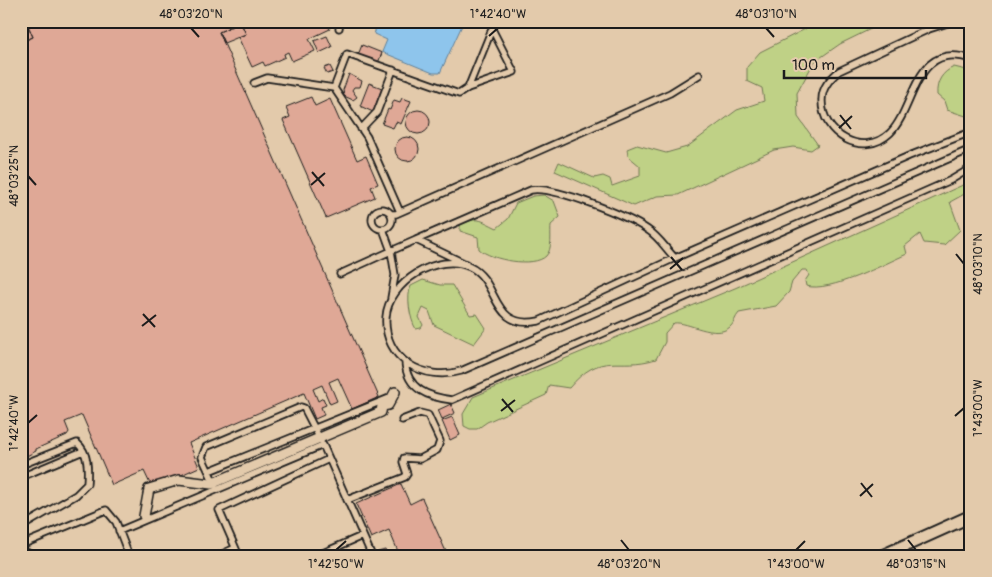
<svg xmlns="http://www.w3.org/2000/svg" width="992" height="577" font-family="Pangolin,sans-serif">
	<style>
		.green { fill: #bfd186; stroke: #6e7651 }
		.water { fill: #8ec5ec; stroke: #608199 }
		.building { fill: #dfa896; stroke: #1c1c1c }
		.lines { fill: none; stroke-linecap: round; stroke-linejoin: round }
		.service-casing { stroke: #1c1c1c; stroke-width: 9 }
		.pedestrian-casing { stroke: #1c1c1c; stroke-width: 12 }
		.minor-casing { stroke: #1c1c1c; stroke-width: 15 }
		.service { stroke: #e3caab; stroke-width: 5.5 }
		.pedestrian { stroke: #e3caab; stroke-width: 9 }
		.minor { stroke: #e3caab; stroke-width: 11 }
		.ticks { fill: none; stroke: #1c1c1c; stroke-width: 2 }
		.neatline { fill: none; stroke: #1c1c1c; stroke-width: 2 }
		.ticks-label { font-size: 12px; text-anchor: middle; fill: #1c1c1c }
	</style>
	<rect width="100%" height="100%" fill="#e3caab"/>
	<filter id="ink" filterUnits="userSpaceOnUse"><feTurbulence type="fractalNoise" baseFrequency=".02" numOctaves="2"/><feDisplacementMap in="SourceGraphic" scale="10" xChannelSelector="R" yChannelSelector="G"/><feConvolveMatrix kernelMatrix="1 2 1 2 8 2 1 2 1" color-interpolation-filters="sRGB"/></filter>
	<g filter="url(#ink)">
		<path class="green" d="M821 21H887L840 44 814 62 797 93 798 117 818 145 811 150 793 147 774 150 678 195 657 196 634 206 555 171 559 162 594 178 603 176 610 179 612 186 640 176V166L628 156 627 149 637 145 666 153 687 147 737 110 764 101 762 88 747 81V67L760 52Z
			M954 67 971 71V112L966 116 947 110 944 101 937 95C936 82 942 72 954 67Z
			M965 184 968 192 950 202 960 230 944 245 924 243 920 234 905 246 907 254C884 264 830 293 806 286L805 281 809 275 807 270H802L792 282 789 292 776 306 739 313C735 317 734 324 730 327 716 340 687 321 674 323L665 333V342L656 359C617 371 602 349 569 388L549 385 546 395 487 422 477 429H470L464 426 463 414 473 397 735 288Z
			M544 195 554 201 560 217 551 225C550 234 553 249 546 256 534 268 491 260 479 249L478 237 460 231V225C478 216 480 220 497 228L508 219 516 203 533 196Z
			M423 280 440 285H452L470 315 477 314 486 328 474 344 434 325 429 311 423 308 419 317 423 325 421 328 416 329C410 320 406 296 411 286Z"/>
		<path class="water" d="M378 21H464L440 73H433L382 52 387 40 374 34Z"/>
		<path class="building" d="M21 21H26L33 37 21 42Z
			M26 21H225L228 28 219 32 379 397 352 409 338 378 329 382 337 401 330 404 322 385 313 389 318 401 323 398 326 405 321 407 324 415 315 419 304 393 189 443 199 467 152 488 144 471 112 485 82 415 65 422 69 432 67 435 36 449V451L21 459V42L33 37Z
			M233 21H240L246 34 224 43 219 32 228 28 227 24Z
			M240 21H326L330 29 309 39 315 51 292 61 288 52 284 54 285 57 265 66 263 62 252 67 238 37 246 34Z
			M327 36 332 47 319 53 314 41Z
			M362 45 382 53 378 63 358 55Z
			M330 66 333 72 327 74 324 68Z
			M349 74 362 81 360 87H354L352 90 357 97 353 100 344 96 343 90Z
			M369 83 382 88 373 112 360 106Z
			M311 97 315 106 330 99 357 160 366 156 378 184 371 187 375 197 326 218 283 120 290 117 286 107Z
			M402 98 411 101 401 124 396 122 393 128 382 124 388 109 390 110 394 100 400 102Z
			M406 122a12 12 0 1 1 24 0a12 12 0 1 1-24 0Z
			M395 149a12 12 0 1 1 24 0a12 12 0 1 1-24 0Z
			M451 404 455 413 442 419 438 410Z
			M452 417 460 435 450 440 442 421Z
			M401 484 410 504 422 498 448 556H400L389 530 371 538 356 504Z
			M385 550 388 556H379L378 552Z"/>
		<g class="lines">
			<g class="service-casing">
				<path id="service" d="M229 21 230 23
					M954 21 929 29 839 71C830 79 822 87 822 100 821 134 863 159 890 133 916 107 914 40 971 59
					M339 28 340 21
					M492 29 514 72 468 88 492 29 495 21
					M254 83 267 78 334 88 347 54 459 94 468 88
					M334 88 367 137 400 212
					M361 129 377 112 393 70
					M971 132 909 156 675 258 539 321C490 331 500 281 470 267 438 251 388 283 386 317 383 359 424 382 461 371L971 149
					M372 219a10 10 0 1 1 20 0a10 10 0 1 1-20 0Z
					M391 214H396L670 93 699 75
					M416 240 531 190C554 186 628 216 648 230 659 237 666 249 675 258
					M340 274 391 251 383 229
					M391 298 395 275 391 251 416 240 466 264
					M405 362C407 390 429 397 452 400L951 180 971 168
					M21 465 77 443C89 453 88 470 87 484L76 495 21 527
					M209 471 392 397
					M21 477 83 451
					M215 485 202 457 206 447 301 407 304 408 321 441
					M347 500 405 477 407 474 403 462 404 458 420 459 437 450 440 441 428 415 420 413 402 420
					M119 531 323 445 372 556
					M21 545 106 510 116 522 129 556
					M337 547 341 556
					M21 549 33 556
					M218 556 235 548
					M239 556 219 510 329 459
					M316 556 362 536"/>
			</g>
			<g class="pedestrian-casing">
				<path id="pedestrian" d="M144 516 149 489 179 480 211 484 381 412 382 406 388 405 395 392"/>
			</g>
			<g class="minor-casing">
				<path id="minor" d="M882 556 971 516"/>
			</g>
			<use href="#service" class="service"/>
			<use href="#pedestrian" class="pedestrian"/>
			<use href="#minor" class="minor"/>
		</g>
	</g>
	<path class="ticks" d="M191 28 199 37M766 28 774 37M489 36 498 28M840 115 851 129M839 128 852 116M312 172 324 186M28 176 36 185M311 185 325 173M956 254 964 264M671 257 682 270M670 269 683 258M143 314 155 327M142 326 156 315M502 399 513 412M501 411 515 400M955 416 964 408M28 423 37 415M861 483 872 497M860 496 873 484M621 540 629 550M908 540 916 550M336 550 346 541M796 550 805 541"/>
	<rect width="992" height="577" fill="none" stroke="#e3caab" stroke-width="55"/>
	<path d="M784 70v8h142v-8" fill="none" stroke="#1c1c1c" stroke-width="2.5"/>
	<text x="792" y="70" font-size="15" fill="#1c1c1c" stroke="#e3caab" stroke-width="4" paint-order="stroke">100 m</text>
	<rect x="28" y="28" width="936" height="522" class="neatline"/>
	<g class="ticks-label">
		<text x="191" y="18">48°03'20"N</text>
		<text x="498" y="18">1°42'40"W</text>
		<text x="766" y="18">48°03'10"N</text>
		<text transform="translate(14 176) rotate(-90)" y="4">48°03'25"N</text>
		<text transform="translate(978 264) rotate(-90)" y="4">48°03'10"N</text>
		<text transform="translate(978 408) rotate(-90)" y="4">1°43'00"W</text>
		<text transform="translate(14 423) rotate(-90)" y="4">1°42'40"W</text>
		<text x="336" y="568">1°42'50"W</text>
		<text x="629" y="568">48°03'20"N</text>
		<text x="796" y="568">1°43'00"W</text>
		<text x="916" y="568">48°03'15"N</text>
	</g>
</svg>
